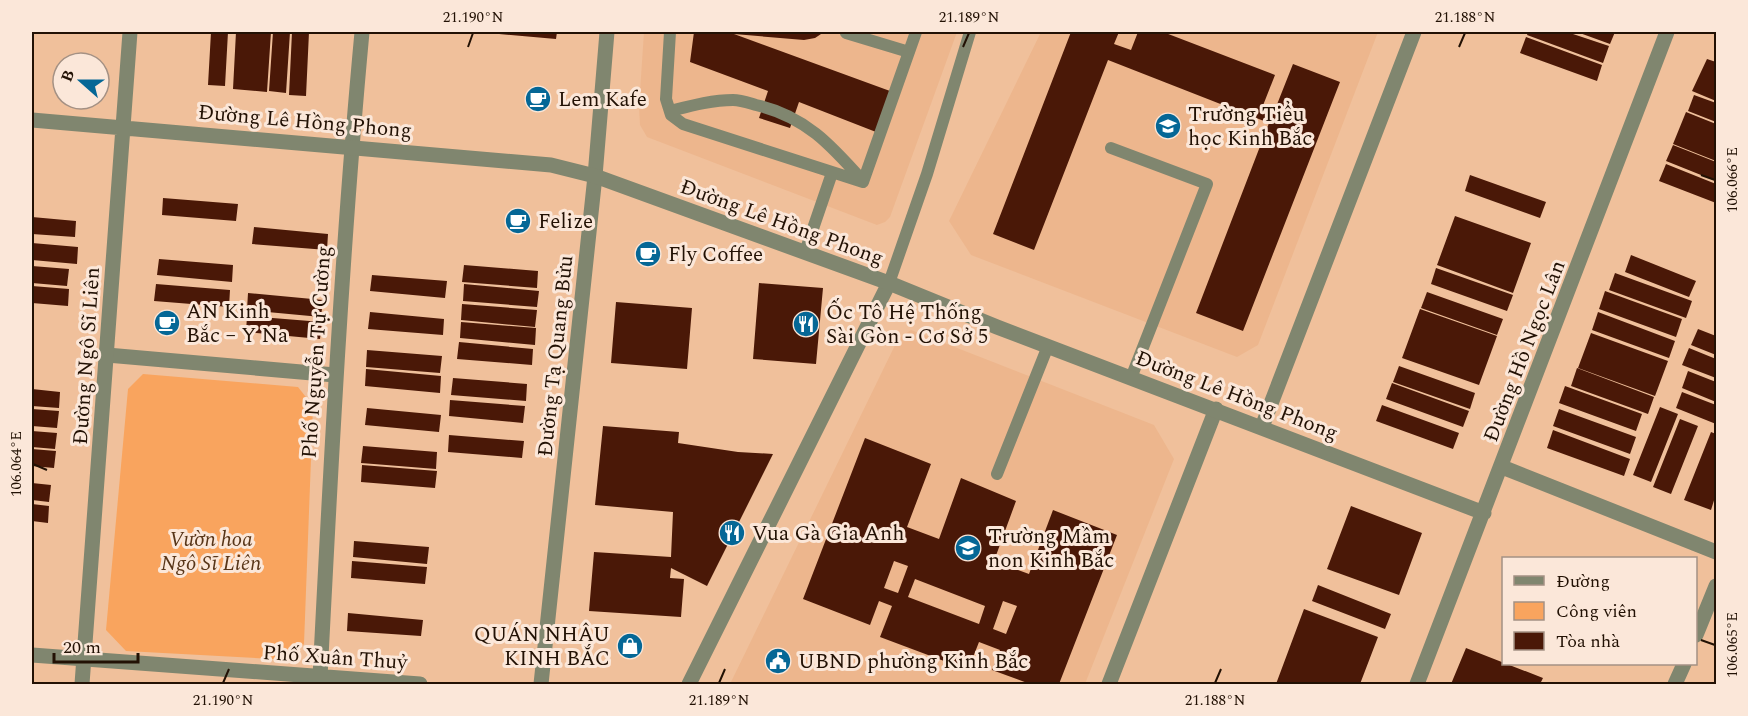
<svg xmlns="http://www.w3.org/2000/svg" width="1748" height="716" font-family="Spectral,serif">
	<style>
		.built { fill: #edb68d }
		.green { fill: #f9a45e }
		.building { fill: #4a1807; fill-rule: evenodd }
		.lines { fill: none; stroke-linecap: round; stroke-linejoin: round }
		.service { stroke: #80866f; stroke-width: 12 }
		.minor { stroke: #80866f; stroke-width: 15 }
		.tertiary { stroke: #80866f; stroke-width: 15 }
		.ticks { fill: none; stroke: #221104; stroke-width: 2 }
		.labels { text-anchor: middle; stroke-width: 6; stroke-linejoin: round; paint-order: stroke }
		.poi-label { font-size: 21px; fill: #221104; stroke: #fbe7d9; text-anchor: start }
		.street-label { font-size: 21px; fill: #221104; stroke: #fbe7d9 }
		.park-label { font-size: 21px; font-style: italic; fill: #583518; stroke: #fbe7d9 }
		.neatline { fill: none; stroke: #221104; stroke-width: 2 }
		.ticks-label { font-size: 15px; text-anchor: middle; fill: #221104 }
	</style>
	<rect width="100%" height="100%" fill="#f0c09b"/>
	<path class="built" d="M644 32H957L890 217 885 222 877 225 647 137 640 125 639 107Z
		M1041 32H1378L1258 345 1237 357 971 255 949 221Z
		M911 330 1154 425 1174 459 1085 684H730L898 339Z"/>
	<path class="green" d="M143 374 298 387 313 406 304 644 291 660 126 651 106 630 128 389Z"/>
	<path class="building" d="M211 32H228L225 86 208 85Z
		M236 32H271L267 92 233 89Z
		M273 32H290L286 93 269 91Z
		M292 32H309L306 96 289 95Z
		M488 32H557L556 39 488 33Z
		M694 32H824L815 38 804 40 734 34 890 91 876 132 799 102 790 128 759 118 768 91 690 62Z
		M1071 32H1119L1114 44 1131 50 1138 32H1163L1275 75 1262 108 1274 112 1293 64 1340 82 1243 331 1196 313 1269 123 1108 60 1034 250 993 234Z
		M1528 32H1567L1609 46 1603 63 1527 35Z
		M1577 32H1615L1610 44Z
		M1526 37 1602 65 1597 81 1520 53Z
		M1707 59 1716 62V101L1692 91Z
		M1694 95 1716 103V122L1688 111Z
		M1686 112 1716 124V161L1673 144Z
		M1673 145 1716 162V181L1666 161Z
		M1666 164 1716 184V203L1659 181Z
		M1470 175 1546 202 1540 218 1465 191Z
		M163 198 238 204 236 221 162 215Z
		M1455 216 1531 243 1513 293 1437 265Z
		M32 217 76 221 75 237 32 234Z
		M254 227 328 234 327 250 252 244Z
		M32 243 78 247 77 264 32 260Z
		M1631 255 1696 281 1689 297 1625 272Z
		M159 259 233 265 232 282 157 275Z
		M464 265 538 271 537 288 462 282Z
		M32 266 69 269 67 286 32 283Z
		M1436 268 1513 295 1507 311 1431 284Z
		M1615 273 1692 301 1686 318 1609 290Z
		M372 275 447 281 445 298 370 291Z
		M759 283 823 288 816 364 753 359Z
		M156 284 230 290 229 307 154 301Z
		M464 284 539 291 537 307 463 301Z
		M32 286 69 289 68 306 32 303Z
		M1605 291 1682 319 1676 337 1599 309Z
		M1427 292 1503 319 1497 335 1421 308Z
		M248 293 323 300 321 317 247 310Z
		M616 302 692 308 687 369 611 363Z
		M462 304 537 310 535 327 461 320Z
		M1420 309 1497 336 1479 385 1402 358Z
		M370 312 444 319 443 335 368 329Z
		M1598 312 1675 341 1669 358 1592 330Z
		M247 316 322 322 320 339 246 332Z
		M461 322 536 328 535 345 460 338Z
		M1698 329 1716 336V355L1691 345Z
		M1591 333 1668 361 1655 396 1578 368Z
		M459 342 533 349 532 365 457 359Z
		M1689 348 1716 359V378L1682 365Z
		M367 350 442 356 440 373 366 367Z
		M1399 366 1475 393 1470 409 1393 382Z
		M1577 368 1654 397 1648 414 1571 386Z
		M366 369 441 376 440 393 365 386Z
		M1688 371 1716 382V402L1682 388Z
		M453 378 527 384 526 401 451 395Z
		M1392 383 1469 411 1463 427 1386 399Z
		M1565 386 1642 414 1636 431 1559 403Z
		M32 389 60 392 59 408 32 406Z
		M1682 392 1716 405V424L1676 408Z
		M450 400 525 406 523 423 449 416Z
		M1382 405 1459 433 1453 449 1376 421Z
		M1660 407 1678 414 1651 482 1633 475Z
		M367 408 441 415 439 432 365 425Z
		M32 409 59 411 57 428 32 426Z
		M1559 409 1636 437 1630 454 1553 426Z
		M1680 419 1698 426 1671 494 1653 487Z
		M603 426 679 432 678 443 738 452 773 454 707 586 671 568 670 578 684 579 681 617 589 611 594 552 671 557 673 512 595 505Z
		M1553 430 1630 459 1624 476 1547 448Z
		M32 431 57 433 55 449 32 447Z
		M1711 432 1716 434V494L1711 510 1684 500Z
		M449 435 524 441 522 458 448 452Z
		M865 438 931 464 907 527 939 539 961 478 1016 501 994 561 1029 574 1053 510 1117 535 1059 684H1030L992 670 1000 650 979 642 968 670 880 637 892 606 879 601 870 625 803 599ZM894 561 908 566 898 593 884 588ZM915 579 985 606 979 624 908 597ZM1003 601 1017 606 1006 634 993 629Z
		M363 446 437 452 436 469 361 463Z
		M32 449 56 451 54 468 32 466Z
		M362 465 437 471 435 488 361 482Z
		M32 483 51 485 49 502 32 500Z
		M32 504 49 506 48 523 32 521Z
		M1351 506 1422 533 1399 595 1327 569Z
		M354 541 429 547 427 564 353 557Z
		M352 561 427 567 425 584 351 578Z
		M1318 585 1391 614 1385 629 1312 601Z
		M1304 609 1378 637 1360 684H1276Z
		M348 613 423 620 421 636 347 631Z
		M1466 648 1543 678 1540 684H1451Z"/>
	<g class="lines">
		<path class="service" d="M670 32 666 99 671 115 683 124 863 182 916 32
			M846 33 909 52
			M670 111C690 106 712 100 733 100 741 100 749 103 756 105 805 116 831 145 863 181
			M1111 148 1207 184 1131 378
			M805 252 832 173
			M889 283 927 174 970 32
			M997 474 1048 346"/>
		<path class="minor" d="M107 355 335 375
			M1262 427 1414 32
			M1696 635 1716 586
			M32 655 420 684
			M320 677C331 461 342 246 362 32
			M541 684 595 176 607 32
			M689 684 889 283
			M1109 684 1216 409
			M1675 684 1684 664"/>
		<path class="tertiary" d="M32 120 551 165 595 176 889 283 997 327 1484 513
			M1502 467 1716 552
			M82 684 130 32
			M1417 684 1667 32"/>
	</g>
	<path class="ticks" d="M468 47 473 33M963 47 969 33M1459 47 1465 33M1701 175 1715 180M33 464 47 470M1701 640 1715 645M223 683 229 669M719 683 725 669M1215 683 1221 669"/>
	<defs>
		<g id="cafe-disc" transform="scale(1.35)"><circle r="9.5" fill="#056796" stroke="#fbe7d9"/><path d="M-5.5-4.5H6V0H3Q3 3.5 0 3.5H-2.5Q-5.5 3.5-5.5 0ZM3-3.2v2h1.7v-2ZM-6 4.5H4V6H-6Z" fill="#fff"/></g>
		<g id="school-disc" transform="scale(1.35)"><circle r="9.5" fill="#056796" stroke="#fbe7d9"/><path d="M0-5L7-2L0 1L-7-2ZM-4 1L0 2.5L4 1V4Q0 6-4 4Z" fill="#fff"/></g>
		<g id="restaurant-disc" transform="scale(1.35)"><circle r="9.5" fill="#056796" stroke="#fbe7d9"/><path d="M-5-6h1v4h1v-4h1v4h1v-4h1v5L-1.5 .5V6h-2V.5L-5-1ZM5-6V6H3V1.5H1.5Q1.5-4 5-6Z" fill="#fff"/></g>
		<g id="shop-disc" transform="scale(1.35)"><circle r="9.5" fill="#056796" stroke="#fbe7d9"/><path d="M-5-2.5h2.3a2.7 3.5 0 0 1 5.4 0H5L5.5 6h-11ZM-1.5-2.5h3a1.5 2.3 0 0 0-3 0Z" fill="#fff"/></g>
		<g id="civic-disc" transform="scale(1.35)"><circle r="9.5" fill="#056796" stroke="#fbe7d9"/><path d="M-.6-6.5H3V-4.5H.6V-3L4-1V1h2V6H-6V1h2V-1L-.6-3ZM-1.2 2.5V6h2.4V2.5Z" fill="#fff"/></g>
	</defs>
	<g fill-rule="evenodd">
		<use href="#cafe-disc" x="538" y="99"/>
		<use href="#school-disc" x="1168" y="126"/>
		<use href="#cafe-disc" x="518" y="221"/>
		<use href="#cafe-disc" x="648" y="254"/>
		<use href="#cafe-disc" x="167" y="323"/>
		<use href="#restaurant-disc" x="806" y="324"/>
		<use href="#restaurant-disc" x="732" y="533"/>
		<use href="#school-disc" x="968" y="548"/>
		<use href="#shop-disc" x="630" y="646"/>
		<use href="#civic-disc" x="778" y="661"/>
	</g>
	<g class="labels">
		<g class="poi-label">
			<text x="558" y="106">Lem Kafe</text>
			<text x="1188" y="121">Trường Tiểu<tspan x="1188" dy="24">học Kinh Bắc</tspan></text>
			<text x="538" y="228">Felize</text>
			<text x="668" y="261">Fly Coffee</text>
			<text x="186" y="318">AN Kinh<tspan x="186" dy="24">Bắc – Y Na</tspan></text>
			<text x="826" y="319">Ốc Tô Hệ Thống<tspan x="826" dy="24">Sài Gòn - Cơ Sở 5</tspan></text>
			<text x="752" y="540">Vua Gà Gia Anh</text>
			<text x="988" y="543">Trường Mầm<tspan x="988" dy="24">non Kinh Bắc</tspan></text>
			<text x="610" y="641" text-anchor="end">QUÁN NHẬU<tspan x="610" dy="24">KINH BẮC</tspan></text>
			<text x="798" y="668">UBND phường Kinh Bắc</text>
		</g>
		<g class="street-label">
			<text transform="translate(305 121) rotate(5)" y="7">Đường Lê Hồng Phong</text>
			<text transform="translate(782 222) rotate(20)" y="7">Đường Lê Hồng Phong</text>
			<text transform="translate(1524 351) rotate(-69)" y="7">Đường Hồ Ngọc Lân</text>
			<text transform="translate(316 352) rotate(-86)" y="7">Phố Nguyễn Tự Cường</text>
			<text transform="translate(86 356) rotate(-86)" y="7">Đường Ngô Sĩ Liên</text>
			<text transform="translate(555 356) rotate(-84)" y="7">Đường Tạ Quang Bửu</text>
			<text transform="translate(1237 395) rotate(21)" y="7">Đường Lê Hồng Phong</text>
			<text transform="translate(335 657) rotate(4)" y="7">Phố Xuân Thuỷ</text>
		</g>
		<g class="park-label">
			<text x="211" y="546">Vườn hoa<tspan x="211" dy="24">Ngô Sĩ Liên</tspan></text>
		</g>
	</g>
	<rect width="1748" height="716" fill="none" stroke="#fbe7d9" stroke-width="66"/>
	<rect x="1502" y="557" width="195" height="108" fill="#fbe7d9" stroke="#a49184" stroke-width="1.5"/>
	<rect x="1514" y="576" width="30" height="9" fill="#80866f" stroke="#a49184" stroke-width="1.5"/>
	<text x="1556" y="587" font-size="18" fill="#221104">Đường</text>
	<rect x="1514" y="602" width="30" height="18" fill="#f9a45e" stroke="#a49184" stroke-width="1.5"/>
	<text x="1556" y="617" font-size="18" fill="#221104">Công viên</text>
	<rect x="1514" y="632" width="30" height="18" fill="#4a1807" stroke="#a49184" stroke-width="1.5"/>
	<text x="1556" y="647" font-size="18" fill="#221104">Tòa nhà</text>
	<g transform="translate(81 81) rotate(291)"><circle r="28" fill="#fbe7d9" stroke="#a49184" stroke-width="1.5"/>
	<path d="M0-4.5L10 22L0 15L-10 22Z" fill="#056796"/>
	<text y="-9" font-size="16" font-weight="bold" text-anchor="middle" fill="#221104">B</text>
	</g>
	<path d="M54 653v9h84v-9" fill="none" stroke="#221104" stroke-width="3"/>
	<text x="63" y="653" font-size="18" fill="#221104" stroke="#fbe7d9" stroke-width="4.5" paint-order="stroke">20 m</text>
	<rect x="33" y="33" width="1682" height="650" class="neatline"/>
	<g class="ticks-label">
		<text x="473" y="22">21.190°N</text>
		<text x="969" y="22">21.189°N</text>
		<text x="1465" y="22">21.188°N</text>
		<text transform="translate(1732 180) rotate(-90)" y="5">106.066°E</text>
		<text transform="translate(16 464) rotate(-90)" y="5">106.064°E</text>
		<text transform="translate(1732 645) rotate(-90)" y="5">106.065°E</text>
		<text x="223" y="705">21.190°N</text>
		<text x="719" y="705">21.189°N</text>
		<text x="1215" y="705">21.188°N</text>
	</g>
</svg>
